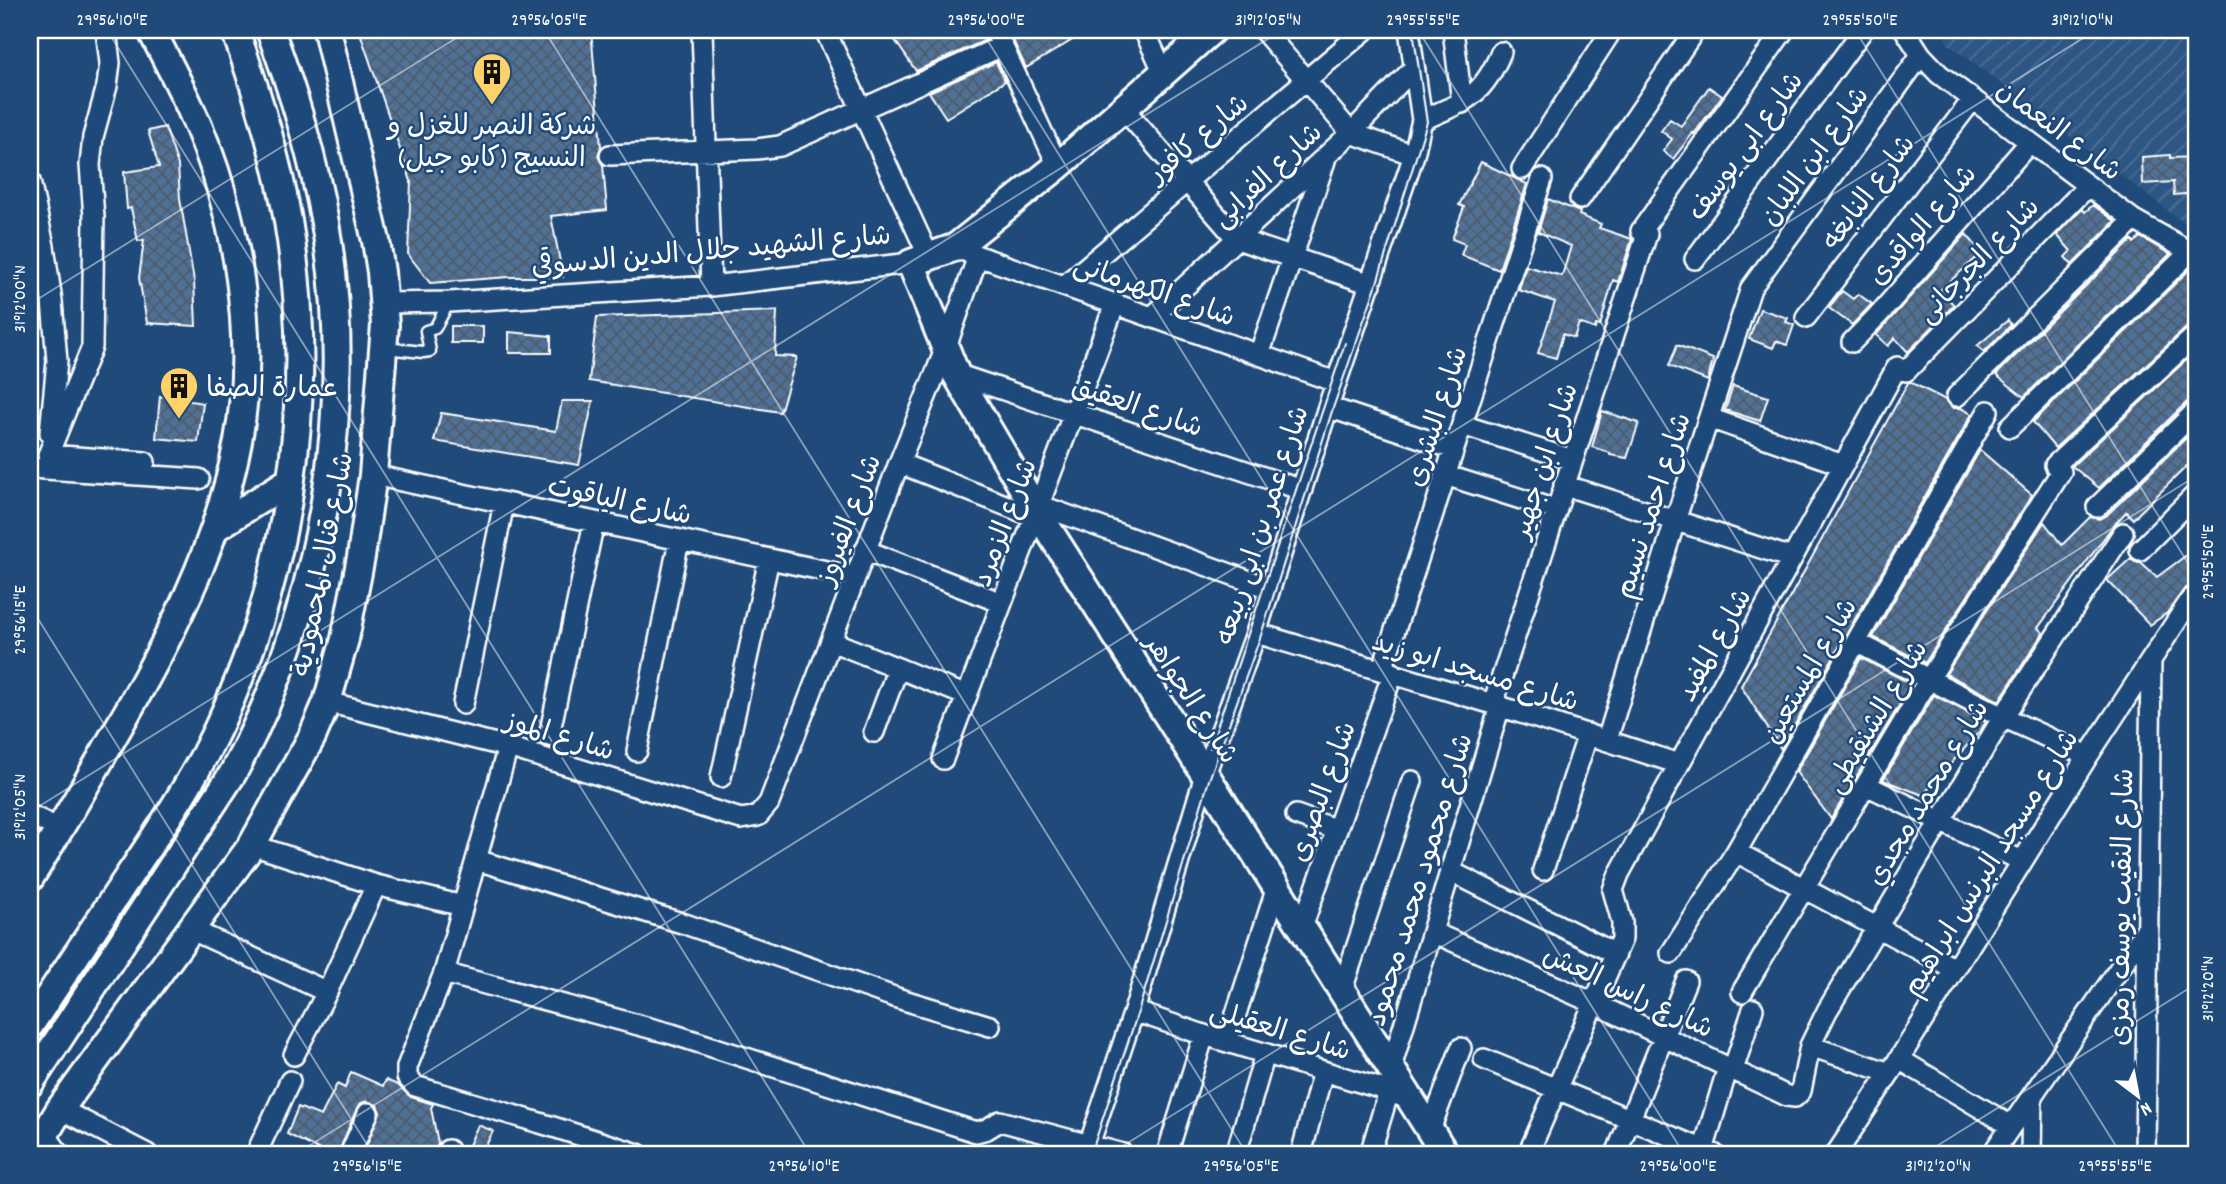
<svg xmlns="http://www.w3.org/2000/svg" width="2226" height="1184" font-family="Dekko,'Playpen Sans Arabic',sans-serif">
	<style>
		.industrial { fill: url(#industrial-furrows) }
		.building { fill: url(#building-cross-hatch); stroke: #fff; stroke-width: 2 }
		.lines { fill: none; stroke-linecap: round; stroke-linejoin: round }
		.lane-casing { stroke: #fff; stroke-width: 15 }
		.street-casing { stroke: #fff; stroke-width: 24 }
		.secondary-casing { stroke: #fff; stroke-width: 32 }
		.lane { stroke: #1f4a7a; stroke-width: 10 }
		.street { stroke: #1f4a7a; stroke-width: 19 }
		.secondary { stroke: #1f4a7a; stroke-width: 26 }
		.tram { stroke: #fff; stroke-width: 2 }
		.ticks { fill: none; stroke: #fff; stroke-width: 2; stroke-opacity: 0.45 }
		.labels { text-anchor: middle; stroke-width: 5; stroke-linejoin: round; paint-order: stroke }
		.poi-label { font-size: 28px; fill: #fff; stroke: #1f4a7a }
		.street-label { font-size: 28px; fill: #fff; stroke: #1f4a7a }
		.neatline { fill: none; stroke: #fff; stroke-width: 2.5 }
		.ticks-label { font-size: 18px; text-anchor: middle; fill: #fff }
	</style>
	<defs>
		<pattern id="industrial-furrows" width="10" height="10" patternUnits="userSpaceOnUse" patternTransform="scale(1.75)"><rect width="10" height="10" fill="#2e5683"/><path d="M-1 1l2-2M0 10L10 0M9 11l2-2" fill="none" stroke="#4d6f96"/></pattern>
		<pattern id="building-cross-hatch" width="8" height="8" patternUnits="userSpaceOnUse" patternTransform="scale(1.75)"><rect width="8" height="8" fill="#507197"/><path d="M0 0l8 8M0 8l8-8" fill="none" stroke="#4e5b6a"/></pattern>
	</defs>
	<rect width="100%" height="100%" fill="#1f4a7a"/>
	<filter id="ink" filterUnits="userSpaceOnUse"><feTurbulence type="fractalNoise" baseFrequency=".0143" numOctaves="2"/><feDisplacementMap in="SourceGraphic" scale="14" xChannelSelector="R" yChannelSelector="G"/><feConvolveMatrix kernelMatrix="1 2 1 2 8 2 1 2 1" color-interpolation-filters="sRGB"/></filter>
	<g filter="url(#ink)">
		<path class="industrial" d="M1941 30H2196V232L1947 43Z"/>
		<path class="building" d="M359 30H591L601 147 598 156 603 165 607 210 551 216 563 277H509L430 283 408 254 411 181Z
			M888 30H983L986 40 916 71Z
			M1008 30H1089L1026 68Z
			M996 62 1005 81 946 118 929 92Z
			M1709 87 1722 96 1694 134 1693 133 1673 159 1663 151 1672 139 1661 131 1670 119 1681 126Z
			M165 127 178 165 180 199 194 281 196 326 147 323 139 278 144 240 138 241 131 208 127 209 124 172 159 167 148 131Z
			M2170 155V158L2196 157V193L2174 195 2173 182 2143 184 2142 157Z
			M1481 162 1527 184 1499 270 1461 255 1465 244 1452 239 1464 207 1459 205Z
			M1548 199 1580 212 1579 215 1601 224 1599 228 1632 239 1618 282 1613 280 1600 326 1596 325 1595 329 1579 323 1574 338 1563 334 1556 358 1538 353 1555 302 1519 290 1526 266 1562 276 1571 246 1538 232Z
			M2093 205 2115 221 2072 265 2065 257 2071 251 2057 235 2082 209 2085 212Z
			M1966 234 1982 253 1940 290 1954 305 1908 352 1895 338 1888 346 1876 335Z
			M2140 237 2170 254 2024 397 1996 375 2132 240 2134 243Z
			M2192 267 2196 269V319L2055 448 2033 422Z
			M1842 291 1853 299 1858 294 1872 304 1852 325 1829 308Z
			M1760 309 1788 318 1786 322 1794 325 1787 345 1776 341 1773 348 1749 339Z
			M777 311 775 356 797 357 780 412 589 381 597 317Z
			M2008 320 2011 325 1984 352 1977 346Z
			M451 326H483V343H451Z
			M509 332 551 336V353H509Z
			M1677 345 1713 359 1708 381 1669 366Z
			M2196 351V399L2187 402 2099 488 2072 466Z
			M1910 382 1946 400 1953 408H1961L1972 414 1781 749 1741 686 1908 383Z
			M1733 386 1768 397 1760 421 1725 410Z
			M160 396 203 403 198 442 156 438Z
			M562 401H593L579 465 434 441 441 413 556 431Z
			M1602 411 1639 423 1627 458 1610 455V453L1592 447Z
			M2189 435 2196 443V457L2133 519 2126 512 2113 526 2038 628 2043 633 1999 701 1946 674 2044 522 2062 545 2090 517 2099 519 2106 516Z
			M1980 450 2032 495 1925 663 1873 637Z
			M2196 548V588H2185L2167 613 2150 625 2107 580 2131 558 2136 562H2141L2157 577Z
			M1861 658 1912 684 1831 819 1796 772Z
			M1934 695 1986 722 1980 731 1923 795 1883 780Z
			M351 1072 383 1086 386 1080 398 1085 411 1097 433 1104 431 1108 438 1143 434 1154H363L380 1112 377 1105 367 1101 361 1103 357 1108 338 1154H328L287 1134 298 1107 321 1116 337 1084 345 1088Z
			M478 1125 493 1131 482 1154H465Z"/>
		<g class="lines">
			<g class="lane-casing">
				<path id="lane" d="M385 348 423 352 430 351 426 331 435 328 449 302
					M49 1132 65 1154"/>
			</g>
			<g class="street-casing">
				<path id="street" d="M702 30 711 286
					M825 30 929 257
					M995 30 1058 166
					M1144 30 1164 73
					M1263 30 1351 133 1414 155
					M1453 30 1462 103
					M1905 30 1921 55 1939 74 2134 220 2196 255
					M1123 108 1237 239 1371 284
					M1422 120C1464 102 1483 97 1501 52
					M610 155 757 149 780 146 1002 46
					M1522 169 1612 30
					M30 181 44 246 52 301 57 361 50 433
					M1580 199 1695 30
					M1641 231 1784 30
					M967 252 1336 382
					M1695 259 1863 30
					M1064 286 1365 30
					M385 303 449 302 711 286 911 263
					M1152 317 1351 133 1412 70H1415
					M1806 317 1973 99
					M1852 342 1882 311 2030 142
					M1259 355 1325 161
					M1906 371 2088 186
					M956 374 1302 490
					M1957 396 2134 220
					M1328 407 1454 449
					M1709 418 1843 465
					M1462 425 1573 460
					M2010 427 2190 252
					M48 455 92 347 94 217 90 165 93 137 107 86 110 63 106 30
					M48 455 145 462
					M899 463 1035 517
					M2055 465 2196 335
					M30 468 199 479
					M373 475 855 577
					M1445 475 1556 510
					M1564 485 1792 558
					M1039 505 1269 588
					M2097 507 2196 411
					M865 550 1002 603
					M2140 550 2196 494
					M1256 633 1493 704 1679 764
					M831 641 967 696
					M1856 642 2003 717 2088 756
					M1382 670 1542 179
					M327 702 508 747 741 819 758 816 769 803 899 463 945 350 978 256
					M463 704 504 503
					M1493 704 1647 234
					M874 732 898 668
					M549 736 594 522
					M1607 740 1675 521 1751 288 1921 55
					M508 747 444 973 407 1067V1077L415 1086 550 1126 638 1154
					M637 751 679 540
					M943 759 1115 304
					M721 777 769 559
					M1866 785 2022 861
					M30 815 60 829
					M1296 815 1337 830
					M252 845 376 885
					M1736 852 1955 969
					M477 860 685 924 897 998 990 1026
					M1543 870 1588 734
					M1450 871 1616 954
					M1302 927 1393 673
					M190 929 327 992
					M1432 932 1594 1003 1787 1096 1795 1097 1801 1091 1810 1046 1827 1011 2003 717 2123 533
					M1671 953 1736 852 1988 411
					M444 973 672 1034 976 1132 987 1129 1000 1121 1123 1154
					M1342 990 1412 781
					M1742 992 1929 679 2061 472
					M1134 1011 1204 1035 1389 1091 1412 1101
					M1227 1042 1277 887
					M1810 1046 1890 1073
					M294 1055 327 992 376 885 463 906
					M1484 1059 1714 1154
					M1899 1059 2011 1126
					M1391 1068 1500 706
					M1733 1070 1753 1009
					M60 1109 147 1154
					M1430 1130 1461 1048
					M256 1154 290 1081
					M350 1154 368 1113
					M446 1154 448 1150
					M1086 1154 1134 1011 1205 775 1256 633 1328 407 1414 155 1422 120 1409 30
					M1167 1154 1204 1035
					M1236 1154 1265 1054
					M1301 1154 1323 1071
					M1370 1154 1389 1091
					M1528 1154 1622 939V922L1613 890 1619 874 1897 367
					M1616 1154 1686 981
					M1702 1154 1728 1067
					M1836 1154 1899 1059 2088 756 2191 599
					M1992 1154 2148 927
					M2031 1154 2032 1096
					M2145 1154 2151 661"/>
			</g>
			<g class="secondary-casing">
				<path id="secondary" d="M1212 30 1058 166 956 247 911 263 956 374 1037 512 1217 793 1445 1154
					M215 528 291 480
					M30 878C58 832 86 785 113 737 167 644 218 548 238 441 253 359 244 269 221 190 205 133 178 81 151 30
					M30 1025C63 976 95 926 128 877 155 837 182 797 205 754 288 593 318 400 288 221 277 156 257 92 235 30
					M30 1083 233 773C322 608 357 408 325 223 313 157 294 93 270 30
					M33 1154 60 1109 252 845 312 737 327 702 345 639 361 557 373 475 385 325 381 272 376 241 327 30"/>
			</g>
			<use href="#lane" class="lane"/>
			<use href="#street" class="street"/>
			<use href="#secondary" class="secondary"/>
			<path class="tram" d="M1210 748 1345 343
				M1091 1154 1138 1012 1209 780 1261 635 1333 408 1376 286 1427 122 1413 30"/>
		</g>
	</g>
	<path class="ticks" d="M107 30 810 1154M544 30 1247 1154M981 30 1684 1154M1418 30 2121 1154M1855 30 2196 576M30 304 469 30M30 606 373 1154M30 812 1282 30M296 1154 2096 30M1110 1154 2196 476M1924 1154 2196 984"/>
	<defs>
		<g id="building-pin" transform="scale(2.0125)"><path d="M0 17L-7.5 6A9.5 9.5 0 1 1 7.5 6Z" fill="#ffd166" stroke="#1f4a7a"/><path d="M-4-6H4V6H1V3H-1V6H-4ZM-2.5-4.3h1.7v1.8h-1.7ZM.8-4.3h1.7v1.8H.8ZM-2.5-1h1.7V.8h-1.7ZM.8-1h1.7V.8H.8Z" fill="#111"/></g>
	</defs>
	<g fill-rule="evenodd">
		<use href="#building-pin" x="492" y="72"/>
		<use href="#building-pin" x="179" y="386"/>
	</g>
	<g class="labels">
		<g class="poi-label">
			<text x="492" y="134">شركة النصر للغزل و<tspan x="492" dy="32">النسيج (كابو جيل)</tspan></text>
			<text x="206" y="396" text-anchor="start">عمارة الصفا</text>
		</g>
		<g class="street-label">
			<text transform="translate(2060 129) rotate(37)" y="10">شارع النعمان</text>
			<text transform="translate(1197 137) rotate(-40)" y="10">شارع كافور</text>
			<text transform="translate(1744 145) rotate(-54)" y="10">شارع ابى يوسف</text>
			<text transform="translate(1813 155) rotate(-54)" y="10">شارع ابن اللبان</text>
			<text transform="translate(1266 174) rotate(-43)" y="10">شارع الفرابى</text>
			<text transform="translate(1867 191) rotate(-53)" y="10">شارع النابغه</text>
			<text transform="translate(1921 224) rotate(-49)" y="10">شارع الواقدى</text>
			<text transform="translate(711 249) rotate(-5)" y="10">شارع الشهيد جلال الدين الدسوقي</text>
			<text transform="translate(1977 259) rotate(-46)" y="10">شارع الجرجانى</text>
			<text transform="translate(1155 289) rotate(19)" y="10">شارع الكهرمانى</text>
			<text transform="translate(1138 405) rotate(19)" y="10">شارع العقيق</text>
			<text transform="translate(1435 416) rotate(-72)" y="10">شارع البشرى</text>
			<text transform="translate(1543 460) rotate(-72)" y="10">شارع ابن جهير</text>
			<text transform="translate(620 499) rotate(12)" y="10">شارع الياقوت</text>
			<text transform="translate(1651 505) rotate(-72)" y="10">شارع احمد نسيم</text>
			<text transform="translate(847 519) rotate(-69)" y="10">شارع الفيروز</text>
			<text transform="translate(1003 522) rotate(-69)" y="10">شارع الزمرد</text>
			<text transform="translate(1260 525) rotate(-72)" y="10">شارع عمر بن ابى ربيعه</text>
			<text transform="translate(321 564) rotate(-79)" y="10">شارع قنال المحمودية</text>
			<text transform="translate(1713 644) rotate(-61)" y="10">شارع المفيد</text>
			<text transform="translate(1476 670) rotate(17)" y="10">شارع مسجد ابو زيد</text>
			<text transform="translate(1808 670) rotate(-60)" y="10">شارع المستعين</text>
			<text transform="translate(1193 698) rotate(57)" y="10">شارع الجواهر</text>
			<text transform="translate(1875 716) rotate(-59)" y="10">شارع الشنقيطى</text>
			<text transform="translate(560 734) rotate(17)" y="10">شارع الموز</text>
			<text transform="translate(1321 791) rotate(-70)" y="10">شارع البصرى</text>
			<text transform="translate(1926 792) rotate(-59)" y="10">شارع محمد مجدي</text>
			<text transform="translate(1989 862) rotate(-58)" y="10">شارع مسجد البرنس ابراهيم</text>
			<text transform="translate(1418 879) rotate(-73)" y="10">شارع محمود محمد محمود</text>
			<text transform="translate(2120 907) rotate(-89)" y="10">شارع النقيب يوسف رمزى</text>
			<text transform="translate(1629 990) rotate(25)" y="10">شارع راس العش</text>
			<text transform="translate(1281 1029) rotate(17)" y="10">شارع العقيلى</text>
		</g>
	</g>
	<rect width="2226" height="1184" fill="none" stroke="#1f4a7a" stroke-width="77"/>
	<g transform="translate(2138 1096) rotate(148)" stroke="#1f4a7a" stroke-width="5" paint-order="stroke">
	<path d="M0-5L12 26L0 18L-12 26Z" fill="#ffffff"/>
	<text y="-10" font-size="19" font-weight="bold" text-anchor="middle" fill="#ffffff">N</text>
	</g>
	<rect x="38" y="38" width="2150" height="1108" class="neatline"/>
	<g class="ticks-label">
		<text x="112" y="25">29°56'10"E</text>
		<text x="549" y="25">29°56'05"E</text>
		<text x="986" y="25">29°56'00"E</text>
		<text x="1268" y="25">31°12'05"N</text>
		<text x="1423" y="25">29°55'55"E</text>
		<text x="1860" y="25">29°55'50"E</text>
		<text x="2082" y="25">31°12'10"N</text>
		<text transform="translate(19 299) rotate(-90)" y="6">31°12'00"N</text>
		<text transform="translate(2207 562) rotate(-90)" y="6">29°55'50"E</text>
		<text transform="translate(19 620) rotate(-90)" y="6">29°56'15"E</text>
		<text transform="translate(19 807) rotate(-90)" y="6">31°12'05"N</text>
		<text transform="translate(2207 989) rotate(-90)" y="6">31°12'20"N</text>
		<text x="367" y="1171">29°56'15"E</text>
		<text x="804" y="1171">29°56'10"E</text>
		<text x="1241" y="1171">29°56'05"E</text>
		<text x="1678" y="1171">29°56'00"E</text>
		<text x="1938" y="1171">31°12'20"N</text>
		<text x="2115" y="1171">29°55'55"E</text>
	</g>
</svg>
